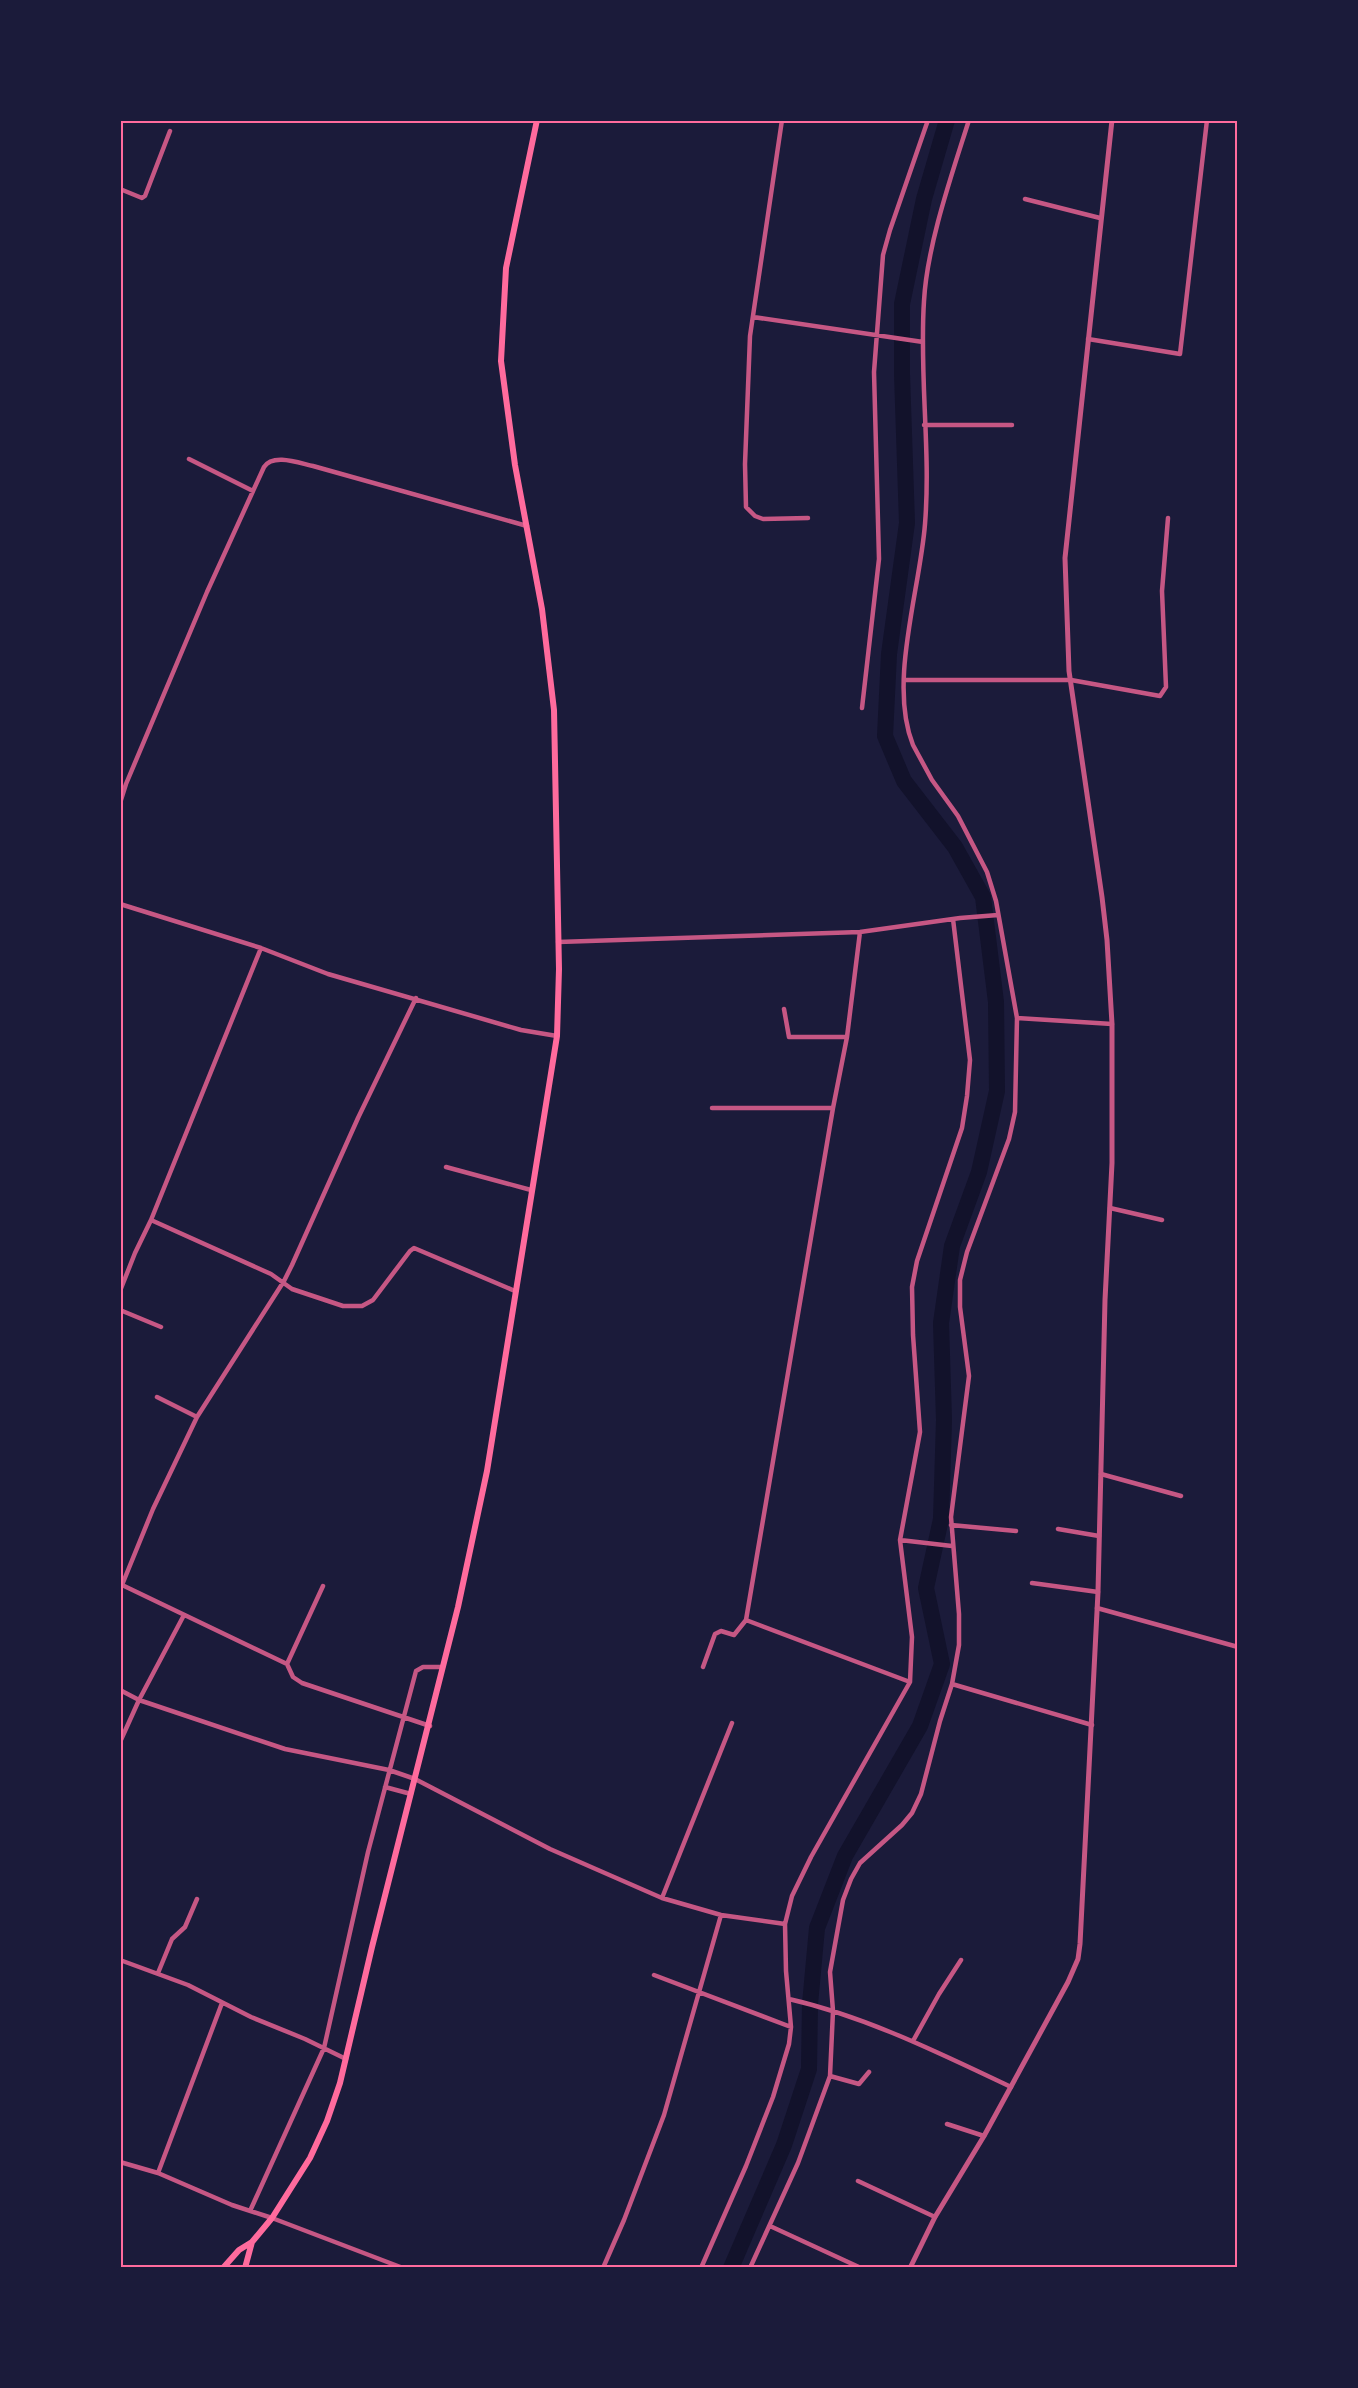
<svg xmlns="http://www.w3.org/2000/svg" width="1358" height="2388" font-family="'Public Sans',sans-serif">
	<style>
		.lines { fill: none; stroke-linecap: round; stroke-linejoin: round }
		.river { stroke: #12122b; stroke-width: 16 }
		.minor { stroke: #c65784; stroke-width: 4.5 }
		.tertiary { stroke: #c65784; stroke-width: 5 }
		.secondary { stroke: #ff6b9d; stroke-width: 6 }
		.neatline { fill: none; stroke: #ff6b9d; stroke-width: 2 }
	</style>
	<rect width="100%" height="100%" fill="#1b1b3a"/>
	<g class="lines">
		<path class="river" d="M731 2268 784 2145 809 2069 810 2004 817 1928 845 1856 920 1726 942 1664 926 1588 941 1519 944 1420 941 1323 952 1246 979 1172 997 1091 996 1002 983 897 955 847 904 781 885 736 889 654 907 523 902 374V304L924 199 947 120"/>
		<path class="minor" d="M782 120 750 336 745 464 746 507 755 516 763 519 808 518
			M120 189 142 198 145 196 170 131
			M1025 199 1100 218
			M753 317 923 342
			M1088 339 1180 354 1207 120
			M924 425H1012
			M189 459 253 491
			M905 680H1071L1160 696 1166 687 1162 591 1168 518
			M862 708 879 559 874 372 883 255 890 230 928 120
			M120 803 126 784 207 592 264 467C273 453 299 463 313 466L527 526
			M120 904 261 948 328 974 521 1030 557 1036
			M558 942 860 932 960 918 998 915
			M784 1009 789 1037H847
			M1017 1018 1112 1024
			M712 1108H833
			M446 1167 531 1190
			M1110 1208 1162 1220
			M151 1220 271 1274 292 1289 343 1306H362L373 1300 410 1251 414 1248 515 1291
			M120 1291 135 1253 151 1220 261 948
			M120 1310 161 1327
			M157 1397 197 1417
			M1101 1474 1181 1496
			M951 1525 1016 1531
			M1058 1529 1099 1536
			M900 1540 952 1546
			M1032 1583 1098 1592
			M120 1584 287 1664 293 1677 302 1683 430 1726
			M122 1585 153 1509 197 1417 284 1281 292 1265 358 1118 416 998
			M1097 1608 1238 1647
			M746 1620 910 1682
			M287 1664 323 1586
			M703 1667 715 1634 721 1631 734 1635 746 1620 833 1108 847 1037 860 932
			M952 1684 1092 1725
			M120 1690 139 1700 285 1749 389 1770 415 1779 550 1849 662 1898 721 1915 785 1924
			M120 1742 139 1700 184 1615
			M385 1787 411 1794
			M662 1898 732 1723
			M120 1960 188 1985 251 2017 305 2039 346 2059
			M158 1973 172 1939 185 1927 197 1899
			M654 1975 791 2027
			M789 1999C867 2017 939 2053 1011 2087
			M913 2041 939 1994 961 1960
			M830 2076 859 2084 869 2072
			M947 2124 984 2136
			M120 2162 158 2173 232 2205 272 2218 403 2268
			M158 2173 222 2003
			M858 2181 935 2217
			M250 2211 324 2048 368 1852 416 1671 423 1667H443
			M770 2226 861 2268
			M603 2268 624 2220 664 2115 721 1915
			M701 2268 746 2166 773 2097 789 2044 791 2027 786 1971 785 1924 792 1896 811 1857 910 1682 912 1637 900 1540 920 1432 913 1335 912 1287 917 1261 962 1128 967 1096 970 1060 953 919
			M750 2268 798 2163 830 2076 833 2011 830 1972 843 1900 851 1879 860 1863 902 1825 912 1813 921 1794 940 1721 952 1684 959 1645V1614L951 1517 969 1376 960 1307V1280L967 1252 1009 1139 1015 1112 1017 1018 996 901 987 872 958 816 932 780 913 745C888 683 920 590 925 524 931 450 919 375 924 301 927 245 952 174 969 120"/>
		<path class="tertiary" d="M910 2268 935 2217 984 2136 1068 1982 1078 1959 1080 1944 1098 1592 1105 1300 1112 1163V1024L1107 940 1102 897 1069 671 1065 558 1112 120"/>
		<path class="secondary" d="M223 2268 239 2250 252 2242
			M245 2268 252 2242 272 2218 310 2158 327 2121 340 2083 372 1947 458 1607 487 1471 557 1036 559 969 554 710 542 609 515 465 501 361 506 268 537 120"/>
	</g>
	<rect width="1358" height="2388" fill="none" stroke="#1b1b3a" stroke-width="243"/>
	<rect x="122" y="122" width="1114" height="2144" class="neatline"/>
</svg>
